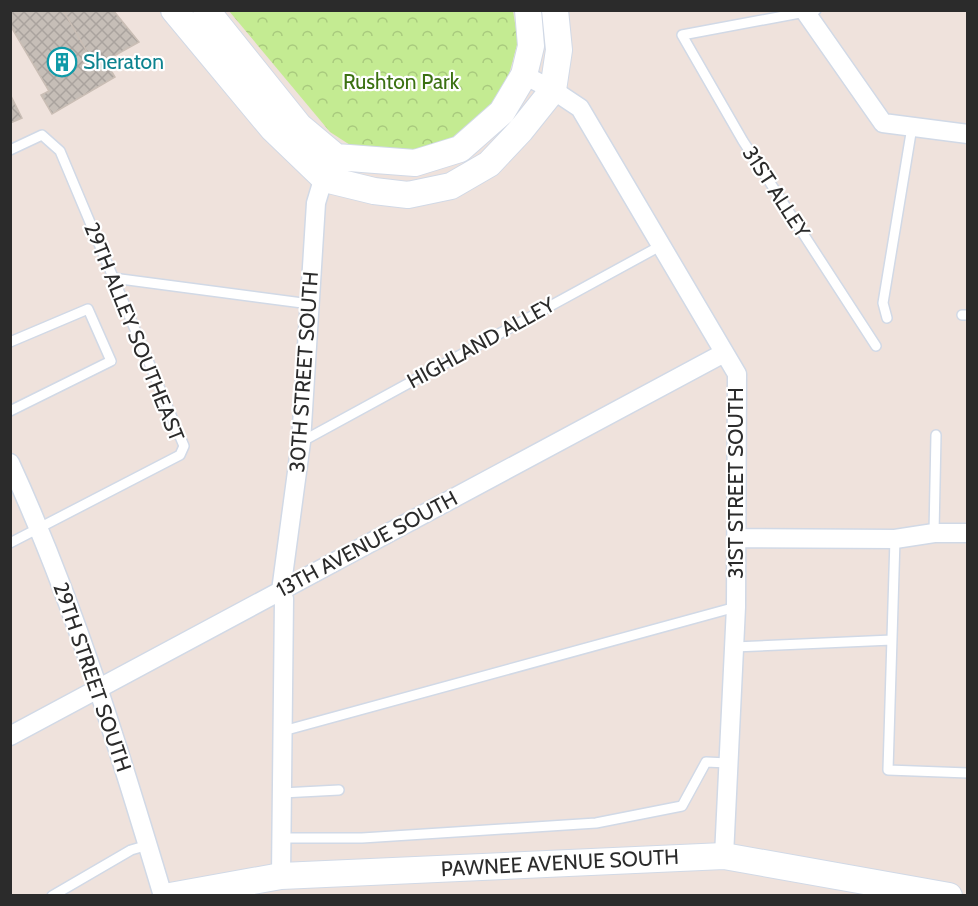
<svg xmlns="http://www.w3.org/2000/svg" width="978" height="906" font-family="Cabin,sans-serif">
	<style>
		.forest { fill: url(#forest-crowns) }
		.building { fill: url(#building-cross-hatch); stroke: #cabeb5; stroke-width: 1.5 }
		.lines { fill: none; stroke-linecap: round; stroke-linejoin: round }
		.lane-casing { stroke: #d1d9e6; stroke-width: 12 }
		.street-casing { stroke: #d1d9e6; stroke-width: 21 }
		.secondary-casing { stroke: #d1d9e6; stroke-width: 28 }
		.lane { stroke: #fff; stroke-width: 9 }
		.street { stroke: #fff; stroke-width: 18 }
		.secondary { stroke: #fff; stroke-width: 26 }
		.labels { text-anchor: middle; stroke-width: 4.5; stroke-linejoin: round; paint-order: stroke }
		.culture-label { font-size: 21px; fill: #0d838f; stroke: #fff; text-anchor: start }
		.park-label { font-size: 21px; fill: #3b7112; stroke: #fff }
		.street-label { font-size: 21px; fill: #2b2b2b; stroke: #fff }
	</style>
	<defs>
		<pattern id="forest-crowns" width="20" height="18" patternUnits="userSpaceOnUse" patternTransform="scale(1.5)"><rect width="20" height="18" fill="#c4eb92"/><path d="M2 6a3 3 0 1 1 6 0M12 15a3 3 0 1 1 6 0" fill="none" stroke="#a9ca7e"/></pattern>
		<pattern id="building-cross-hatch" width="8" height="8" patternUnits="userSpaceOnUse" patternTransform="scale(1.5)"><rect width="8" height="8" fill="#c6beb7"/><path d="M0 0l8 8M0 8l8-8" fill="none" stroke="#aaa39e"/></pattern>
	</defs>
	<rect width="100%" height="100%" fill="#efe2dc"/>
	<path class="forest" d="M229 11H513L518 41 507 82 486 117 449 144 412 155 364 154 330 132Z"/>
	<path class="building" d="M10 10H63L93 62 103 57 115 77 52 114 41 95 49 91 10 25Z
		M63 10H113L139 42 105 61 103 57 93 62Z
		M10 94 22 118 10 123Z"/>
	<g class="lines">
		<g class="lane-casing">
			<path id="lane" d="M816 10 682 35 743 141 876 346
				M10 150 42 135 60 151 184 446 180 455 10 543
				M113 278 310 304
				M962 315H968
				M887 318 883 303 912 127
				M10 342 88 309 111 361 10 411
				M301 442 662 245
				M934 533 936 435
				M895 539 888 770 968 773
				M734 647 892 640
				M283 731 736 607
				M282 793 339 790
				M282 838H362L596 823 682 806 706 762 728 763
				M52 896 131 850 148 845"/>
		</g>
		<g class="street-casing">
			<path id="street" d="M804 10 883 123 968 134
				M524 75 553 90 580 108 737 374 736 607 724 856
				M10 463C74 602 119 749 163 896
				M736 538 895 539 934 533H968
				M10 736 724 353
				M281 876 284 599 281 591 301 442 316 203 322 183 330 169"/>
		</g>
		<g class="secondary-casing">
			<path id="secondary" d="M174 10 273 129 325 179 374 191 408 195 451 186 489 164 521 130 553 90 559 50 555 10
				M206 10 299 126 336 157 415 163 460 149 502 112 524 75 531 46 528 10
				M170 896 281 876 724 856 949 896"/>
		</g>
		<use href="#lane" class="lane"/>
		<use href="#street" class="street"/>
		<use href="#secondary" class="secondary"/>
	</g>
	<defs>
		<g id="building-ring" transform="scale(1.5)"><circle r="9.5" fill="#fff" stroke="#0f9aa8" stroke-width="1.5"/><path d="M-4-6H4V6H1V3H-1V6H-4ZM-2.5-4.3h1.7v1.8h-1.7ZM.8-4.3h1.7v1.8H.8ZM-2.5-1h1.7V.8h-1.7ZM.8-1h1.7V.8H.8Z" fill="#0f9aa8"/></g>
	</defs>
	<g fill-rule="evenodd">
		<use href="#building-ring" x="62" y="62"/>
	</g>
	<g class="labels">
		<g class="culture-label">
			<text x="83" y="69">Sheraton</text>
		</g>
		<g class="park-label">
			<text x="401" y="89">Rushton Park</text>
		</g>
		<g class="street-label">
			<text transform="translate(776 192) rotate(57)" y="7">31ST ALLEY</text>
			<text transform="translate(134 332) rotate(68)" y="7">29TH ALLEY SOUTHEAST</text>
			<text transform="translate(481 343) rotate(-29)" y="7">HIGHLAND ALLEY</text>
			<text transform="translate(304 372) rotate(-86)" y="7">30TH STREET SOUTH</text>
			<text transform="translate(736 483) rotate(-90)" y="7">31ST STREET SOUTH</text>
			<text transform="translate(367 544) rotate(-28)" y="7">13TH AVENUE SOUTH</text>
			<text transform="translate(92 677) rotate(71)" y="7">29TH STREET SOUTH</text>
			<text transform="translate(560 863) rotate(-3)" y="7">PAWNEE AVENUE SOUTH</text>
		</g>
	</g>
	<rect width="978" height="906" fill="none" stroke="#2b2b2b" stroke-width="24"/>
</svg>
